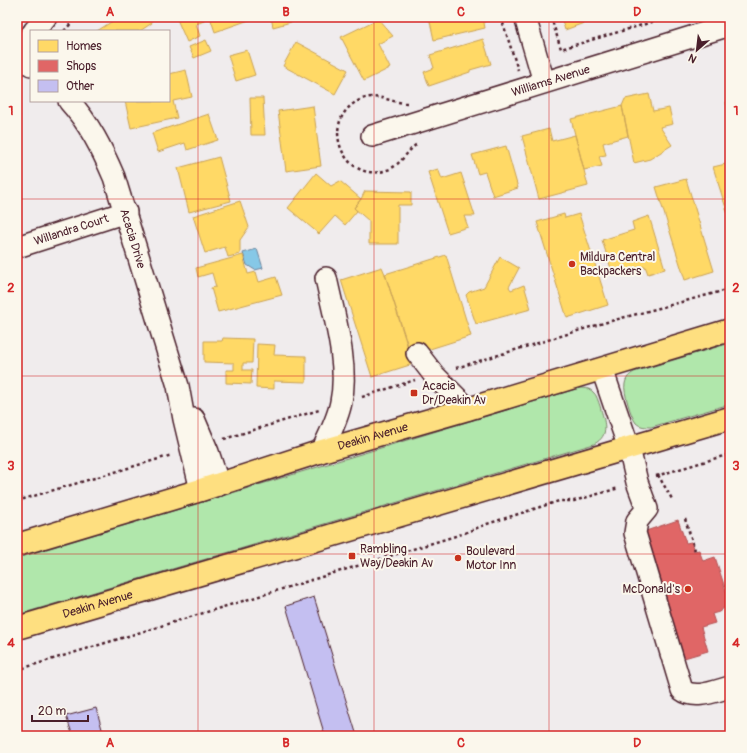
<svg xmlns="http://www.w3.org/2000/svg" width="747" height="753" font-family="Pangolin,sans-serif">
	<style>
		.green { fill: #b0e7ab; stroke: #7d836b }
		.water { fill: #86c8e7; stroke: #6e849c }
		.homes { fill: #ffd966; stroke: #c9a154 }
		.shops { fill: #e06666; stroke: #b35154 }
		.building { fill: #c4bff1; stroke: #4a1f2b }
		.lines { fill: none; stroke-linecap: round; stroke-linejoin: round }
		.minor-casing { stroke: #4a1f2b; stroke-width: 24 }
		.highway-casing { stroke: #4a1f2b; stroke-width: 25 }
		.path { stroke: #4a1f2b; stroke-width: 2.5; stroke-dasharray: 3 3; stroke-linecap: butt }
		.minor { stroke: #fbf7ec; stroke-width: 21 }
		.highway { stroke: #fedf80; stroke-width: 22 }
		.grid { fill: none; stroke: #d62828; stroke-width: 1; stroke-opacity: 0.55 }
		.poi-dot { fill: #c8321e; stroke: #fbf7ec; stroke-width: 1.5 }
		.labels { text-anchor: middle; stroke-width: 4; stroke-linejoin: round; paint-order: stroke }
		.street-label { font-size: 12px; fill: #4a1f2b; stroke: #fbf7ec }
		.poi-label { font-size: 12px; fill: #4a1f2b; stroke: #fbf7ec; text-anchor: start }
		.neatline { fill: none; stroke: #d62828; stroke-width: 1.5 }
		.grid-label { font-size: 13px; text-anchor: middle; font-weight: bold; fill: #d62828 }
	</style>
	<rect width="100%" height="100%" fill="#f0eced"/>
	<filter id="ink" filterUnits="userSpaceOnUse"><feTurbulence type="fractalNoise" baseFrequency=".025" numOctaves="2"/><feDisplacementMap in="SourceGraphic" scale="8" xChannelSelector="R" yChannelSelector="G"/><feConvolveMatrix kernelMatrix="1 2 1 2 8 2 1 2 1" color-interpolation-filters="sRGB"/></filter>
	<g filter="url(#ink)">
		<path class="green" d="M730 343V404L651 427C646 427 640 427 636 423 631 417 623 391 625 384 626 378 629 375 634 372Z
			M579 388C583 388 590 388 593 392 597 395 598 401 600 406 604 421 611 435 594 444L17 615V558Z"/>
		<path class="water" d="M257 249 263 268 255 270 247 265 243 253Z"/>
		<path class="homes" d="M119 17H148L152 23 140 31H97Z
			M176 17H202L204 21 196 24 200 36 187 42Z
			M210 17H251L252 19 215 32Z
			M271 17H290L291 22 273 27Z
			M429 17H483L485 28 434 40Z
			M561 17H591L592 20 565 30Z
			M378 19 393 36 378 44 390 68 364 81 341 37Z
			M483 39 491 64 470 70V72L429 86 424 72 434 68 430 55Z
			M206 40 211 51 194 58 189 47Z
			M296 42 348 70 335 94 283 66Z
			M247 50 255 75 236 81 228 55Z
			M186 70 192 97 173 101 177 118 131 128 125 101H169V74Z
			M649 94 653 111 669 108 673 124 660 127 672 145 650 159 634 163 622 106 625 99Z
			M250 98H263L265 135H251Z
			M726 102H730V129Z
			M313 106 321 166 286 171 278 111Z
			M622 106 628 136 603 143 606 155 599 156 602 166 584 170 571 119Z
			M209 114 218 140 187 150 185 143 158 152 152 133Z
			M549 129 552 141 575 135 588 186 539 199 522 136Z
			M506 146 518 188 493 196 485 172 478 174 472 155Z
			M219 157 231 201 189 212 178 168Z
			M730 163V221L713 167Z
			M438 169 442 179 461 173 475 216H464L468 227 448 233 428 172Z
			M316 173 331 186 340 181 361 199 354 208 357 211 345 225 335 216 319 234 288 208Z
			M686 179 714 271 685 280 656 187Z
			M365 191 411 192V205H398V244H369V221L354 208 361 199Z
			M240 201 249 227 240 240V254L228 257 225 247 205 253 193 216Z
			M564 214 565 218 579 214 608 305 567 318 537 222Z
			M649 216 665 269 648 274 645 266 613 275 602 240 634 230 632 222Z
			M243 255 248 274 256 272 259 282 276 277 282 295 218 312 211 288 216 287 212 273 198 277 196 268Z
			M446 255 471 336 411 355 385 274Z
			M500 257 519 268 509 287 511 290 524 285 531 309 476 324 466 295 469 292 484 287Z
			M382 267 385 274 413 364 372 377 341 280Z
			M223 338 253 339 252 363H243V370H252L251 384 226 383V370H234V363L204 362V341H222Z
			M257 344 275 345 274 355 306 356V382L274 381V389L256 388Z"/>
		<path class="shops" d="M678 520 686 543 691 542 694 551 699 550 703 561 715 557 727 594V602L724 608 719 612 712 614 715 623 701 627 708 651 674 661 643 532Z"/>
		<path class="building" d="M314 597 357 736H325L286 606Z
			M96 708 104 736H73L66 716Z"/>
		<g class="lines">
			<g class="minor-casing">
				<g id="minor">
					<path d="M525 17 544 82"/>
					<path d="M34 31 46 17"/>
					<path d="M17 53 31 35"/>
					<path d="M17 53 31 65"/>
					<path id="s1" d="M69 101C89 123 102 149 114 177L178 386 184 419 201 490"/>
					<path id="s2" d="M372 136 730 25"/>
					<path id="s3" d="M17 247 126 212"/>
					<path d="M417 353 434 375 468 409"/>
					<path d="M602 369 629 448 637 482 647 509 637 521 635 533 682 690C695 700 715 691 730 687"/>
					<path d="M194 419 208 452 219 485"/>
					<path d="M322 451C329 435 338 419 341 402 349 364 334 316 326 278"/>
				</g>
			</g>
			<g class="highway-casing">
				<g id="highway">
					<path id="s4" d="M17 545 201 490 322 451 468 409 730 330"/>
					<path id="s5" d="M17 628 730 418"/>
				</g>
			</g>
			<path class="path" d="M501 17 518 70
				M551 17 561 49 669 17
				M64 31 77 17
				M407 103C392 103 378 93 362 99 316 118 343 186 387 170 400 166 406 152 417 144
				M456 368 607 322 730 289
				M362 397 415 380
				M224 439 319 410
				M658 475 672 499
				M656 476 730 454
				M17 501 172 455
				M685 519 695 550
				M17 670 462 534 487 524 559 501H574L619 488"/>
			<use href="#minor" class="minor"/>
			<use href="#highway" class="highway"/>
		</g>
	</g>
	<path class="grid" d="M198 17V736M374 17V736M549 17V736M17 199H730M17 376H730M17 554H730"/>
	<g class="poi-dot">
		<circle cx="572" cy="264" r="4"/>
		<rect x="410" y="389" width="8" height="8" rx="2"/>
		<rect x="348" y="552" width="8" height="8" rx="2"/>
		<circle cx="458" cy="558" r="4"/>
		<circle cx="688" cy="589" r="4"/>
	</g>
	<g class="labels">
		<g class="street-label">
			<text dy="4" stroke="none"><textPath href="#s2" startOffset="187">Williams Avenue</textPath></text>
			<text dy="4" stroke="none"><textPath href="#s3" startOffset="57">Willandra Court</textPath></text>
			<text dy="4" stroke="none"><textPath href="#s1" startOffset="153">Acacia Drive</textPath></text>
			<text dy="4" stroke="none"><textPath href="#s4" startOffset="372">Deakin Avenue</textPath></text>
			<text dy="4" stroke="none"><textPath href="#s5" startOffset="84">Deakin Avenue</textPath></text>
		</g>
		<g class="poi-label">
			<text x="580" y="261">Mildura Central<tspan x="580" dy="14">Backpackers</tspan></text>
			<text x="422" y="390">Acacia<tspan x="422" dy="14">Dr/Deakin Av</tspan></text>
			<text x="360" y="553">Rambling<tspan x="360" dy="14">Way/Deakin Av</tspan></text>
			<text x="466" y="555">Boulevard<tspan x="466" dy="14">Motor Inn</tspan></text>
			<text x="680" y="593" text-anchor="end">McDonald's</text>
		</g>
	</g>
	<rect width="747" height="753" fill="none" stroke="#fbf7ec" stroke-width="44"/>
	<rect x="30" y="30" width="140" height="72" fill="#fbf7ec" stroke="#b4a19f"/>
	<rect x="38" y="40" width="20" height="12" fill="#ffd966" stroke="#b4a19f"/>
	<text x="66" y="50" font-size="12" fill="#4a1f2b">Homes</text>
	<rect x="38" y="60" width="20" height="12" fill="#e06666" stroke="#b4a19f"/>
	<text x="66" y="70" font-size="12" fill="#4a1f2b">Shops</text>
	<rect x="38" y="80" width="20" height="12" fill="#c4bff1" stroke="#b4a19f"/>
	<text x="66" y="90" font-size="12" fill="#4a1f2b">Other</text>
	<g transform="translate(697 50) rotate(208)" stroke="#fbf7ec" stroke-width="3" paint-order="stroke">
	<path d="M0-3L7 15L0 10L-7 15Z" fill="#4a1f2b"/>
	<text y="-6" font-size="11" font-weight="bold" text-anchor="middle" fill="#4a1f2b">N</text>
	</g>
	<path d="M32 715v6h56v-6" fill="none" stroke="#4a1f2b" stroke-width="2"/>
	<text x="38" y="715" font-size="12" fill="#4a1f2b" stroke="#fbf7ec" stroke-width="3" paint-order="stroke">20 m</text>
	<rect x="22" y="22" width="703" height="709" class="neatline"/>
	<g class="grid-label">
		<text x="110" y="16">A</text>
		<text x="286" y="16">B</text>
		<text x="461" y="16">C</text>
		<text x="637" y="16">D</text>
		<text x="11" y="115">1</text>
		<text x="736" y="115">1</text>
		<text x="11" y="292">2</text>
		<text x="736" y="292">2</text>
		<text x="11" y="470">3</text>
		<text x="736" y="470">3</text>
		<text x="11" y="647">4</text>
		<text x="736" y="647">4</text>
		<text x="110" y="747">A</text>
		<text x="286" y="747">B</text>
		<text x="461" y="747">C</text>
		<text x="637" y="747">D</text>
	</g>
</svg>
